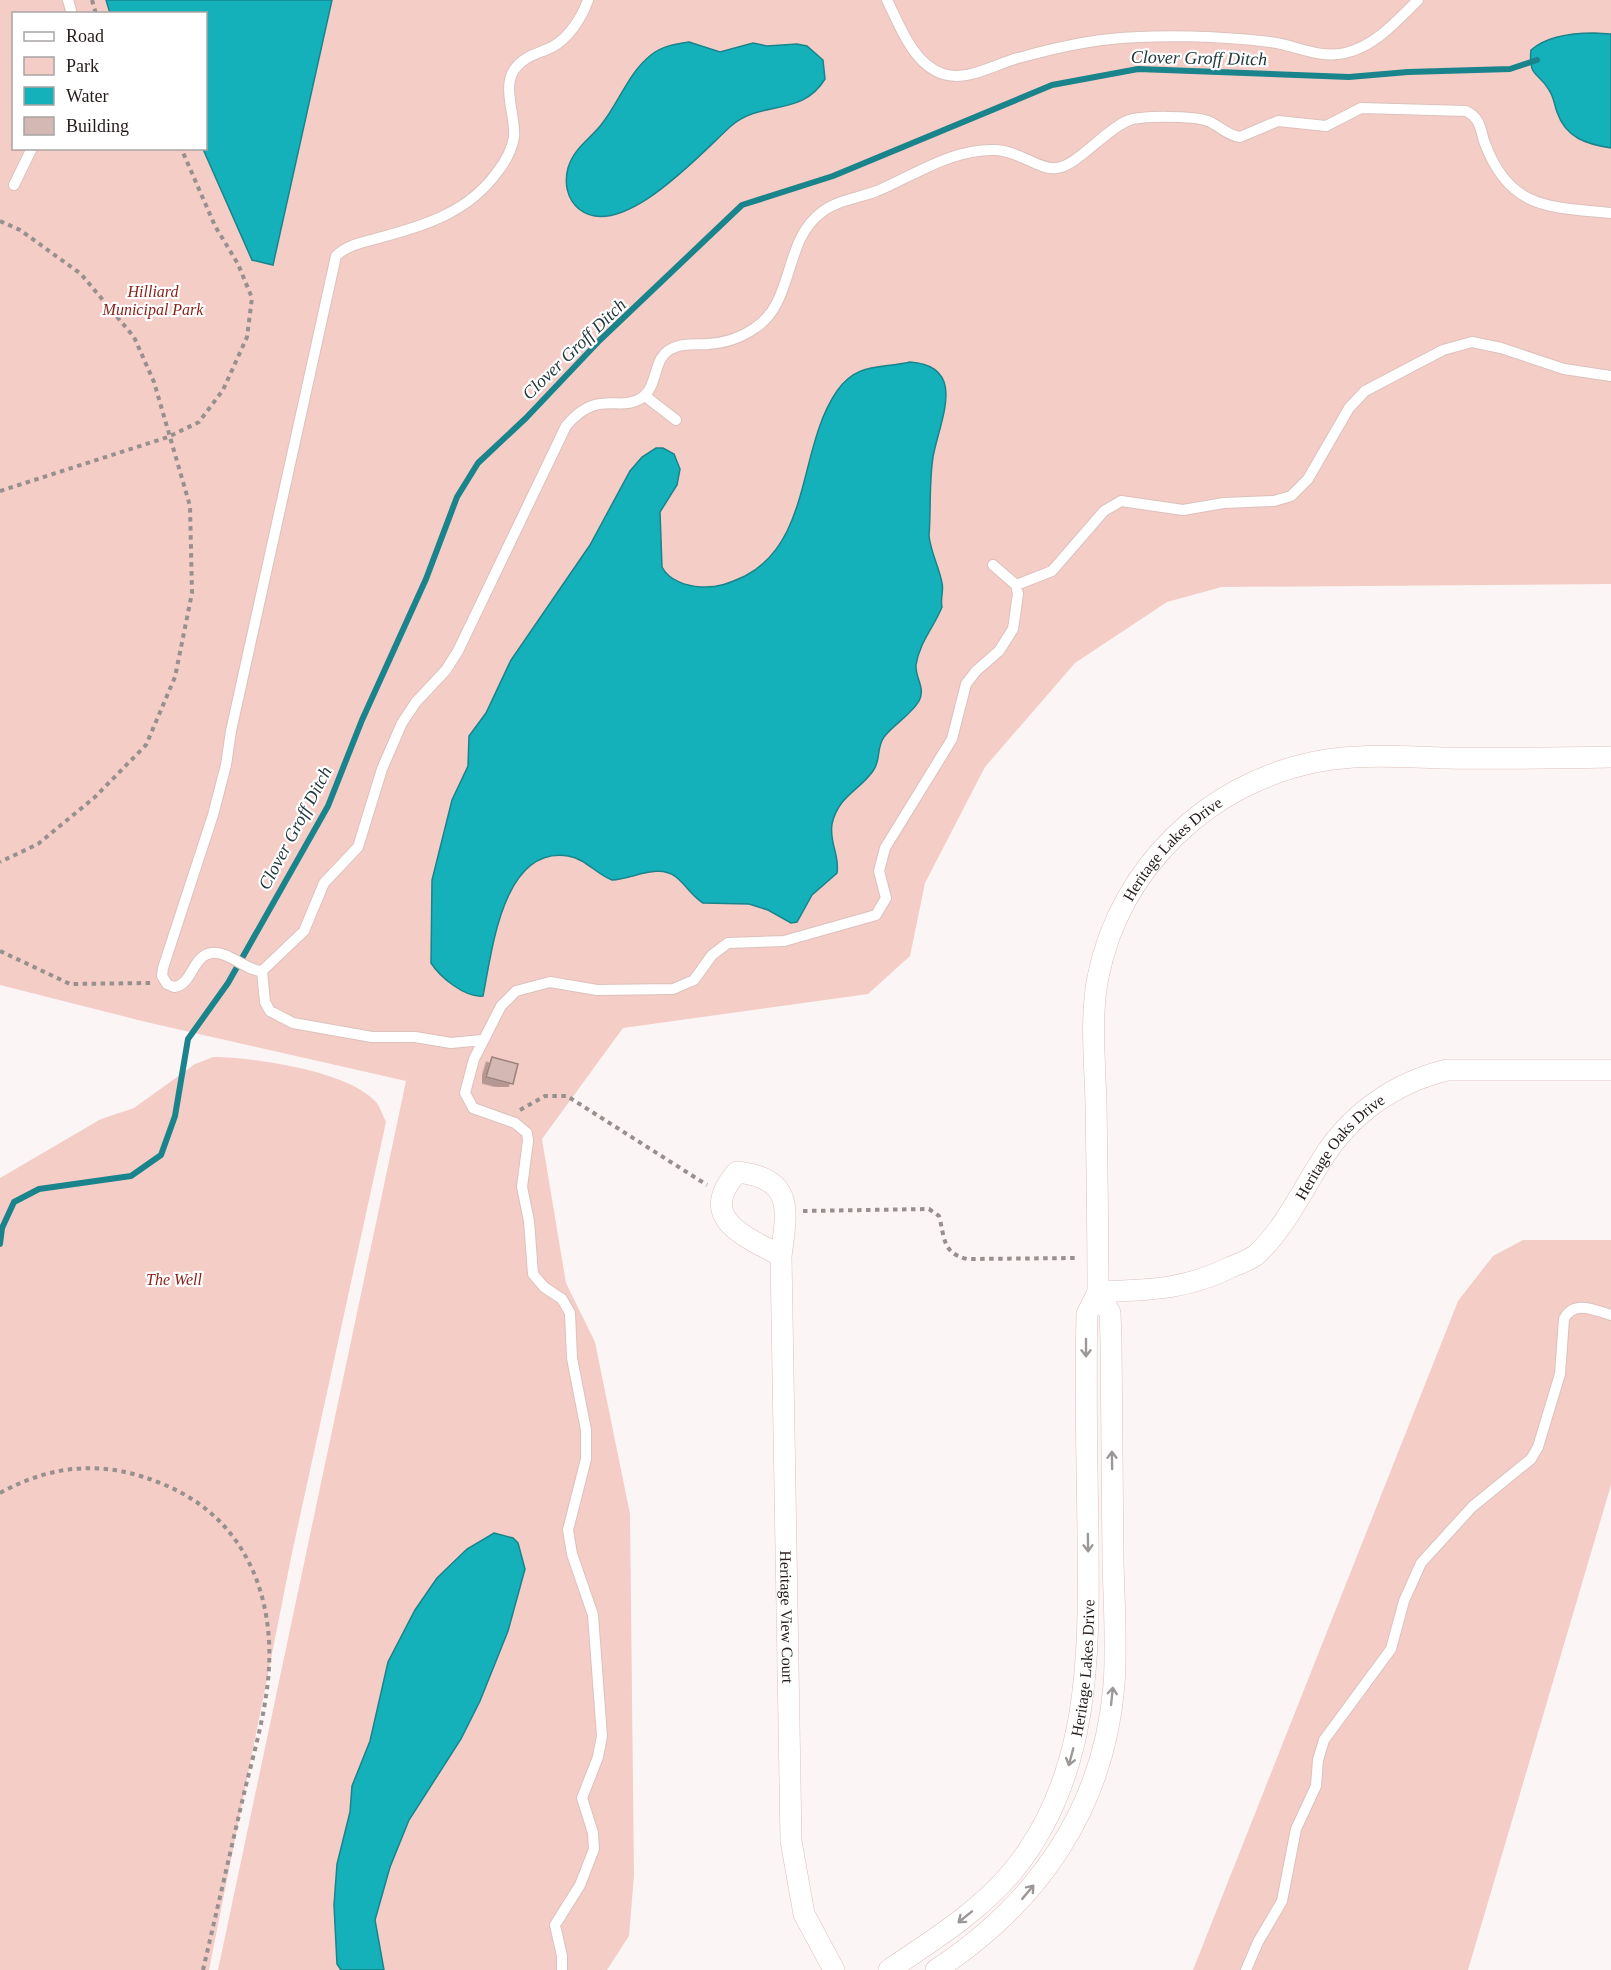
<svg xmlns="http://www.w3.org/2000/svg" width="1611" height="1970" font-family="'Times New Roman',serif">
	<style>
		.green { fill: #f5cdc7; fill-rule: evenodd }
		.water { fill: #14b1bb; stroke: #19848b; stroke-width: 1.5 }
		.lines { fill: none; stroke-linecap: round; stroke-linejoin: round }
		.stream { stroke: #19848b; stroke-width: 6 }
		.building { fill: #d3b8b3; stroke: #9b827d; stroke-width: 1.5; filter: url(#shadow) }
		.lane-casing { stroke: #dcc1bc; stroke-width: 12 }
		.street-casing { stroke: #dcc1bc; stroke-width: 22 }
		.path { stroke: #97908f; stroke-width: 4; stroke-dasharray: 4.5 4.5; stroke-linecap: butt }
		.lane { stroke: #fff; stroke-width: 10 }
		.street { stroke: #fff; stroke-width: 21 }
		.oneway { stroke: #9d9898 }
		.labels { text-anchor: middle; stroke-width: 4.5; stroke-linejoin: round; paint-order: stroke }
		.park-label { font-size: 16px; font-style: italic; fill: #8a1e14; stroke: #fff }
		.street-label { font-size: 16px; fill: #251b1a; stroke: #fff }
		.water-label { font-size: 18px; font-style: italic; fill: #233a3c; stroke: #fff }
	</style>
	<defs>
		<filter id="shadow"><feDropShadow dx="-5.5" dy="5.5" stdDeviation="0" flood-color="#0004"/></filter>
	</defs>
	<rect width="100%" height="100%" fill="#fbf6f5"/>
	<path class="green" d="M0 0H1611V584L1222 587 1167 602 1075 663 985 767 925 883 910 956 868 994 623 1028 542 1139 566 1283 595 1342 630 1514 634 1875 629 1936 607 1970H218L406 1081 146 1022 0 985ZM14 14H206V148H14Z
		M213 1057C253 1057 347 1071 375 1101 380 1106 383 1116 386 1122L292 1553 209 1970H0V1178L101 1119 134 1108 195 1064Z
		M1523 1240H1611V1485L1468 1970H1193L1458 1301 1493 1256Z"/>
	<path class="water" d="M106 0H332L273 265 252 260 203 149 206 148V14L110 13Z
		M1594 33 1611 34V148C1586 144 1566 138 1557 112 1554 104 1554 97 1549 90 1539 72 1528 78 1531 50 1547 36 1573 33 1594 33Z
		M689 42 720 52 753 43 767 46 797 44 807 46 823 60 825 79C801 118 762 99 731 126 702 152 621 243 579 209 567 199 564 183 568 168 574 148 589 140 601 125 619 103 628 73 651 55 662 46 675 44 689 42Z
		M910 362C969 366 939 422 933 457 929 483 931 510 929 536 931 553 939 567 942 583 944 591 940 598 942 607 934 627 919 643 916 665 915 678 926 688 919 701 911 715 894 724 884 737 876 748 881 761 873 771 859 791 838 796 832 824 829 843 840 855 837 873L812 895 797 922 791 923 768 910 749 904 703 903C692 896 686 885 676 877 658 863 633 879 612 880 596 874 586 859 568 856 502 846 492 952 483 996 465 998 440 977 431 963L432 880 452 800 468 766 469 736 486 713 511 660 590 545 630 471 642 457 656 448H663L674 454 680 469 677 485 660 512 662 567C669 581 687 586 701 587 718 588 730 583 745 576 812 541 798 447 837 391 857 362 880 369 910 362Z
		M494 1533 513 1538 518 1543 525 1569 508 1631 480 1701 461 1739 409 1820 390 1867 375 1920 384 1970H341L337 1964 334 1905 337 1864 350 1812 352 1786 370 1741 388 1662 415 1610 437 1578 467 1549Z"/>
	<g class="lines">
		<path class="stream" d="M0 1244 2 1228 14 1202 39 1189 131 1176 161 1155 175 1116 188 1039 228 983 328 806 362 720 426 579 457 497 478 463 526 418 600 340 742 205 833 176 1052 85 1138 69 1349 77 1408 72 1510 69 1537 60"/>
	</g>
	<path class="building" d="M492 1057 518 1064 513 1084 486 1077Z"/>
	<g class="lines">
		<g class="lane-casing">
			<path id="lane" d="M68 0 72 14
				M588 0C582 17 569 38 552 47 538 54 523 56 514 70 502 88 516 117 514 137 512 149 505 162 498 171 470 211 427 225 382 237 366 242 348 244 336 256L231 731 226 765 213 815 163 968 162 976 167 984 174 987C193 985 192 955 212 953 229 951 244 970 262 971L304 931 324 883 358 847 382 769 402 723 416 702 446 670 458 651 566 426C598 387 620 414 643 397 659 384 652 357 673 348 683 343 697 345 708 344 725 343 742 337 755 328 795 302 783 240 822 212 837 200 859 198 877 191 915 175 953 148 996 150 1019 151 1039 170 1056 168 1076 167 1105 130 1127 121 1141 115 1194 116 1208 121 1220 126 1228 136 1240 137L1278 121 1326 126 1361 108 1466 111C1480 118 1480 127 1484 141 1509 209 1547 207 1611 213
				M887 0C900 26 913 64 943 74 969 82 996 63 1022 57 1051 49 1081 42 1111 39 1157 34 1223 36 1270 42 1295 45 1319 59 1345 53 1375 46 1397 21 1418 0
				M14 185 32 148
				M645 396 676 420
				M1016 585 1052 571 1104 511 1121 501 1183 510 1224 503 1274 501 1291 496 1308 479 1349 408 1365 391 1443 350 1472 342 1501 348 1564 369 1611 376
				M262 971 265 1002 270 1011 293 1023 372 1037H415L451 1043 482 1040
				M562 1970V1956L555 1925 580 1885 594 1849 593 1833 582 1798 598 1757 602 1736 593 1615 572 1554 568 1530 586 1459V1430L572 1358 570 1313 562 1299 544 1287 533 1274 529 1221 522 1187 528 1141 527 1133 515 1123 473 1108 465 1093 474 1059 501 1006 516 991 550 982 597 990 673 989 694 980 712 955 728 943 784 941 876 915 886 898 879 871 885 848 952 739 966 684 976 671 999 651 1013 629 1018 594 1016 585 993 565
				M1246 1970 1258 1942 1282 1901 1296 1829 1316 1786 1318 1760 1324 1740 1391 1649 1404 1601 1421 1563 1472 1507 1531 1459 1538 1447 1560 1374 1564 1319C1574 1300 1594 1310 1611 1315"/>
		</g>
		<g class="street-casing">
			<g id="street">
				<path id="s1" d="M781 1256C745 1236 696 1219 737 1172 795 1178 787 1211 781 1256L791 1841 804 1914 834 1970"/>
				<path id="s2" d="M1098 1292C1148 1290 1185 1290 1231 1267 1239 1264 1249 1260 1256 1255 1284 1229 1301 1193 1321 1161 1350 1114 1394 1083 1447 1070H1611"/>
				<path id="s3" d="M889 1970C933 1940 979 1912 1013 1871 1092 1774 1089 1651 1088 1533 1087 1460 1085 1387 1087 1314L1098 1292C1098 1229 1097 1166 1096 1104 1095 1062 1090 1018 1098 977 1120 868 1207 784 1315 762 1357 753 1403 757 1446 758 1501 759 1556 758 1611 757"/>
				<path d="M936 1970C1038 1903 1104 1808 1114 1685 1117 1644 1114 1603 1113 1562 1113 1488 1112 1414 1111 1340L1110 1313 1098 1292"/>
			</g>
		</g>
		<path class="path" d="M92 0 96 14
			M0 221 20 230 81 274 134 337 154 382 190 506 192 593 175 677 146 745 95 797 38 844 0 862
			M0 491 168 437 199 422 223 390 247 337 252 298 238 264 215 226 181 148
			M0 951 70 984 151 983
			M520 1110 545 1096H567L707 1185
			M803 1211 929 1209 939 1216C945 1238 942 1253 967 1259L1079 1258
			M0 1493C55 1463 107 1460 165 1485 251 1521 280 1608 266 1696 261 1731 250 1767 242 1802 229 1858 216 1914 203 1970"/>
		<use href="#lane" class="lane"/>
		<use href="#street" class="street"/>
	</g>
	<defs><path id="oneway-shaft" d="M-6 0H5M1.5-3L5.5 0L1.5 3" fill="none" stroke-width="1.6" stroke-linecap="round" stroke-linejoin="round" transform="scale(1.5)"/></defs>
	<g class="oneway">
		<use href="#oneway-shaft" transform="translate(1086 1348) rotate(90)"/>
		<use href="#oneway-shaft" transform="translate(1112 1460) rotate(-91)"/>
		<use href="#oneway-shaft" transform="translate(1088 1543) rotate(89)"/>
		<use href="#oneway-shaft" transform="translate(1112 1696) rotate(-84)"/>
		<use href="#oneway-shaft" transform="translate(1071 1757) rotate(105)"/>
		<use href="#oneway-shaft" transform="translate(1028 1892) rotate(-50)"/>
		<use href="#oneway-shaft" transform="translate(965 1917) rotate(141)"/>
	</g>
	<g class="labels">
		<g class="park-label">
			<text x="153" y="297">Hilliard<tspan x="153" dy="18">Municipal Park</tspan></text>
			<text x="174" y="1285">The Well</text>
		</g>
		<g class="street-label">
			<text dy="6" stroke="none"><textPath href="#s3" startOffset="1224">Heritage Lakes Drive</textPath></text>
			<text dy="6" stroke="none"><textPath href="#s2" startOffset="302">Heritage Oaks Drive</textPath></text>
			<text dy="6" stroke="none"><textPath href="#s1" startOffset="594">Heritage View Court</textPath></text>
			<text dy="6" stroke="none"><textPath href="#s3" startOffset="378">Heritage Lakes Drive</textPath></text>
		</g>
		<g class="water-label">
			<text transform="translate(1199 58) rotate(1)" y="6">Clover Groff Ditch</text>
			<text transform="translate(574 349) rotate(-44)" y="6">Clover Groff Ditch</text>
			<text transform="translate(295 828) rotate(-62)" y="6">Clover Groff Ditch</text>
		</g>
	</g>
	<rect x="12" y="12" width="195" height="138" fill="#ffffff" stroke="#a8a4a3" stroke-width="1.5"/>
	<rect x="24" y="32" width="30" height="9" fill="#ffffff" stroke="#a8a4a3" stroke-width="1.5"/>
	<text x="66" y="42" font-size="18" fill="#251b1a">Road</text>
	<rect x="24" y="57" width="30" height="18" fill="#f5cdc7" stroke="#a8a4a3" stroke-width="1.5"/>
	<text x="66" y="72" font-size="18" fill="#251b1a">Park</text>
	<rect x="24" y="87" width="30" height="18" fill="#14b1bb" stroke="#a8a4a3" stroke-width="1.5"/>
	<text x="66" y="102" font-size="18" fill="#251b1a">Water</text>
	<rect x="24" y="117" width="30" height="18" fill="#d3b8b3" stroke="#a8a4a3" stroke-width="1.5"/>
	<text x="66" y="132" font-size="18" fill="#251b1a">Building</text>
</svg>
